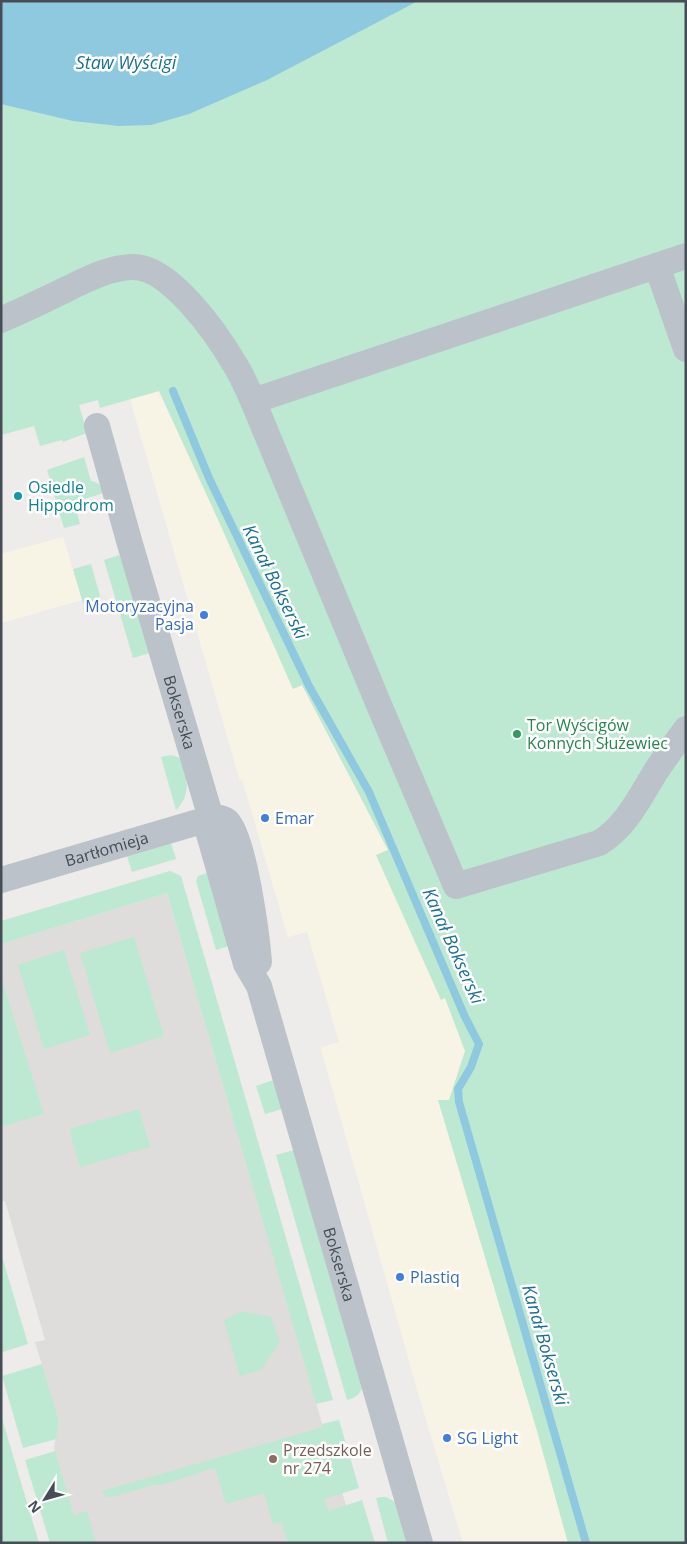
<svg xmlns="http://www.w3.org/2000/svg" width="687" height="1544" font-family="'Open Sans',sans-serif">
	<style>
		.commercial { fill: #f8f4e5 }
		.education { fill: #dfdddc }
		.green { fill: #bde8d1 }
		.water { fill: #8fc9e0 }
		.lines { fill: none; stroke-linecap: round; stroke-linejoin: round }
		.stream { stroke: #8fc9e0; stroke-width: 8 }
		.minor { stroke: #bbc2c9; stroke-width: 26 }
		.culture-dot { fill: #0f9aa8; stroke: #fff; stroke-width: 2 }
		.shop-dot { fill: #3f7fe0; stroke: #fff; stroke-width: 2 }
		.leisure-dot { fill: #2e9e5b; stroke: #fff; stroke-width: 2 }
		.education-dot { fill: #8d6e63; stroke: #fff; stroke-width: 2 }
		.labels { text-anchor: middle; stroke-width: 5; stroke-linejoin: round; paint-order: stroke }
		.culture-label { font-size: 16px; fill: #0d838f; stroke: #fff; text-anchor: start }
		.shop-label { font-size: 16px; fill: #366cbe; stroke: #fff; text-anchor: start }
		.street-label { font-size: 16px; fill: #464d56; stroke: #fff }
		.leisure-label { font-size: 16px; fill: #27864d; stroke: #fff; text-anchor: start }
		.education-label { font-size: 16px; fill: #785e54; stroke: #fff; text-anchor: start }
		.water-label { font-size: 18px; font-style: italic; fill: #1c7193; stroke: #fff }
	</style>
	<rect width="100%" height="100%" fill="#eeebeb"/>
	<path class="commercial" d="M159 391 220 524 293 689 302 685 388 850 377 855 441 999 445 998 465 1051 449 1100H438L537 1431 568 1543H463L419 1396 321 1049 320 1048 339 1042 307 932 288 937 242 779 240 781 130 399Z
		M63 537 82 600 1 623V554Z"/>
	<path class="education" d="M167 893 357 1543H82L54 1448 59 1421 35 1342 45 1340 5 1201H1V944Z"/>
	<path class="green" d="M1 1H686V1543H568L537 1431 438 1100H449L465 1051 445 998 441 1000 376 855 388 850 302 685 293 689 220 524 159 391 100 408 98 400 79 405 87 433 63 442 62 440 40 446 34 426 1 435Z
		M84 457 91 481C99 483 102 485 104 493L74 502 80 524 64 528 47 470Z
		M119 555 121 557 150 653 133 658 104 560Z
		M91 564 100 596 99 599 83 603 73 569Z
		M171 755C175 756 180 757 182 761 185 767 188 785 186 793 184 800 181 805 176 810L161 757Z
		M171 843 176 859 132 872 127 856Z
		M170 871 181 876 333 1400 316 1404 167 893 1 944V921Z
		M213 871 235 944 216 950 196 881 198 876Z
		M134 937 164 1036 110 1053 80 953Z
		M64 950 90 1035 44 1049 18 965Z
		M1 977 44 1114 1 1127Z
		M274 1080 282 1109 265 1114 256 1086Z
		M139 1109 150 1147 80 1167 69 1129Z
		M294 1150 363 1386C360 1394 356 1398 347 1400L276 1155Z
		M1 1253 28 1344 3 1352 1 1351Z
		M242 1311 271 1317 280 1342 261 1370 240 1376 224 1320Z
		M42 1364 59 1421 56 1439 23 1448 2 1376Z
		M1 1415 39 1543H1Z
		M339 1420 359 1488 324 1499 328 1511 362 1500 375 1543H288L281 1522 273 1524 264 1493 226 1504 215 1468 161 1485H153L112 1497C107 1498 104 1496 102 1491L323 1427 322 1424Z
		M55 1451 74 1515 87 1511 96 1543H50L25 1460Z
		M381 1497H386L397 1503 409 1543H388L376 1498Z"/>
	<path class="water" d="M1 1H418L267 80 189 114 151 125 119 126 73 121 1 104Z"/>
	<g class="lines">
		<path class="stream" d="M173 391 209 478 309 686 369 792 465 1017 479 1044 471 1067 458 1089 459 1102 586 1543"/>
		<g class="minor">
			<path d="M657 266 686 349"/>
			<path d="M1 320C23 310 45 300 67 289 88 279 108 268 132 267 169 265 217 334 234 363 242 375 247 388 253 401L379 705 456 886 599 843C626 827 640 797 656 771 666 756 676 743 686 729"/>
			<path d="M253 401 686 256"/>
			<path id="s1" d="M97 426 130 544 211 818"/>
			<path id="s2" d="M205 820 246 964 259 986 420 1543"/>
			<path id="s3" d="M1 880 205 820C212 818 220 816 227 821 244 836 257 937 259 962"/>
		</g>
	</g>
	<circle class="culture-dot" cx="18" cy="496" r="5"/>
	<g class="shop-dot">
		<circle cx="204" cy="615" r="5"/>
		<circle cx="265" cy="818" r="5"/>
		<circle cx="400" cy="1277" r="5"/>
		<circle cx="447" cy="1438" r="5"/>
	</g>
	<circle class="leisure-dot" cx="517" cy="734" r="5"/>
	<circle class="education-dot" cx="273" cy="1459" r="5"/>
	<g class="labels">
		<g class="culture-label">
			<text x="28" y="493">Osiedle<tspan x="28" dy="18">Hippodrom</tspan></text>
		</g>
		<g class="shop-label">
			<text x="194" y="612" text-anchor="end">Motoryzacyjna<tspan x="194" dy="18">Pasja</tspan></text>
			<text x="275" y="824">Emar</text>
			<text x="410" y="1283">Plastiq</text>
			<text x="457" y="1444">SG Light</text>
		</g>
		<g class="street-label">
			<text dy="6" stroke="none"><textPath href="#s1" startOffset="298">Bokserska</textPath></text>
			<text dy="6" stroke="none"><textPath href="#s3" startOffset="110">Bartłomieja</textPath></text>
			<text dy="6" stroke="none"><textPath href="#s2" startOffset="465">Bokserska</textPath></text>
		</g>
		<g class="leisure-label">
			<text x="527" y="731">Tor Wyścigów<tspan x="527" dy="18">Konnych Służewiec</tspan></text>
		</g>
		<g class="education-label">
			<text x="283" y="1456">Przedszkole<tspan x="283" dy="18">nr 274</tspan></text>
		</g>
		<g class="water-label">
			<text x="126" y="69">Staw Wyścigi</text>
			<text transform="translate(275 582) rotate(64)" y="6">Kanał Bokserski</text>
			<text transform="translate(453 946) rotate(66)" y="6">Kanał Bokserski</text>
			<text transform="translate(545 1345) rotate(74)" y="6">Kanał Bokserski</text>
		</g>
	</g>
	<rect width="687" height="1544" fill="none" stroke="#464d56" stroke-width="5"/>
	<g transform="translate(45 1499) rotate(233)" stroke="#ffffff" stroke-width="4" paint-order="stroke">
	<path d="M0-4L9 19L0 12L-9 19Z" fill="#464d56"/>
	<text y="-8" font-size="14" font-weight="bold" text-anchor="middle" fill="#464d56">N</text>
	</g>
</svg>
